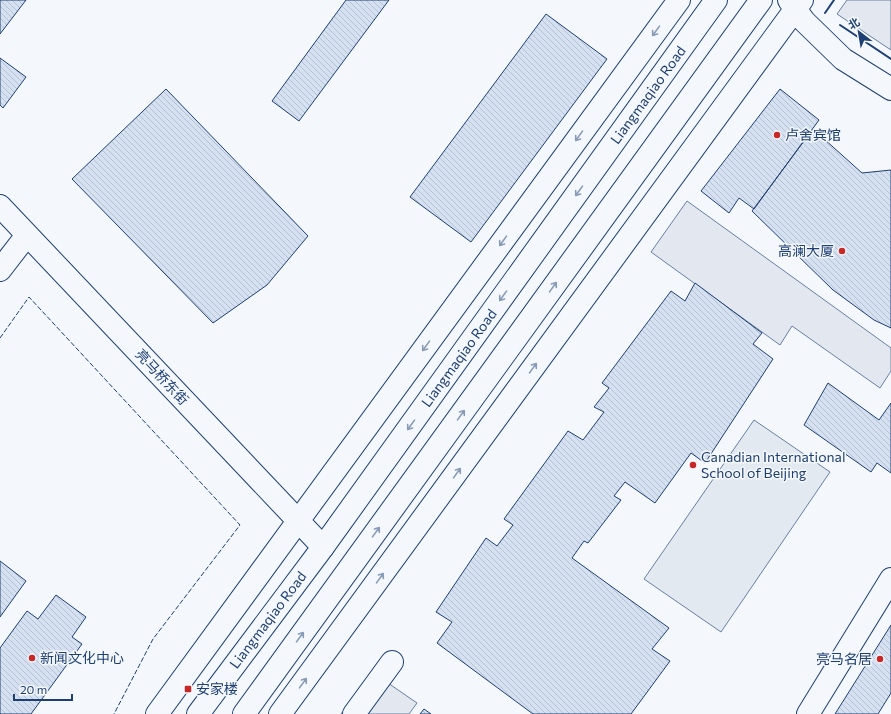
<svg xmlns="http://www.w3.org/2000/svg" width="891" height="714" font-family="Commissioner,'Noto Sans SC',sans-serif">
	<style>
		.park { fill: #e3e9f0; stroke: #687fa3 }
		.parking { fill: #e3e8f0; stroke: #687fa3 }
		.building { fill: url(#building-back-hatch); stroke: #1d3f73 }
		.lines { fill: none; stroke-linecap: round; stroke-linejoin: round }
		.minor-casing { stroke: #1d3f73; stroke-width: 24 }
		.major-casing { stroke: #1d3f73; stroke-width: 24 }
		.minor { stroke: #f4f7fb; stroke-width: 22 }
		.major { stroke: #f4f7fb; stroke-width: 22 }
		.fence { stroke: #1d3f73; stroke-width: 1; stroke-dasharray: 5 2; stroke-linecap: butt }
		.wall { stroke: #1d3f73; stroke-width: 2 }
		.oneway { stroke: #889bb7 }
		.poi-dot { fill: #c62828; stroke: #f4f7fb; stroke-width: 1.5 }
		.labels { text-anchor: middle; stroke-width: 3; stroke-linejoin: round; paint-order: stroke }
		.street-label { font-size: 14px; fill: #1d3f73; stroke: #f4f7fb }
		.poi-label { font-size: 14px; fill: #1d3f73; stroke: #f4f7fb; text-anchor: start }
	</style>
	<defs>
		<pattern id="building-back-hatch" width="6" height="6" patternUnits="userSpaceOnUse"><rect width="6" height="6" fill="#d5e0f0"/><path d="M-1 5l2 2M0 0l6 6M5-1l2 2" fill="none" stroke="#b6c1d1"/></pattern>
	</defs>
	<rect width="100%" height="100%" fill="#f4f7fb"/>
	<path class="park" d="M754 420 830 472 721 632 644 579Z"/>
	<path class="parking" d="M847 0H891V50L837 14Z
		M687 201 891 348V371L880 388 792 326 780 345 651 252Z
		M372 672 417 703 409 714H341Z"/>
	<path class="building" d="M0 0H26L0 34Z
		M346 0H389L299 121 272 101Z
		M546 14 607 59 471 242 410 197Z
		M0 58 26 77 3 108 0 105Z
		M166 89 308 236 267 285 213 323 72 179Z
		M780 89 819 120 754 209 739 198 729 213 701 191Z
		M813 129 862 173 891 170V328L874 320 833 290 752 211Z
		M695 283 762 333 753 344 773 359 705 463 691 453 655 503 625 482 614 496 621 500 588 543 584 541 572 558 669 628 652 649 670 661 631 714H533L437 643 452 622 436 612 486 538 497 546 513 525 504 519 568 431 583 440 604 412 594 407 609 388 602 383 671 291 685 301Z
		M828 383 879 420 891 403V473L877 463 871 472 804 425Z
		M0 561 26 581 0 617Z
		M56 595 86 617 72 637 82 644 31 714H0V648L27 611 38 619Z
		M891 625V693L878 714H835Z
		M424 709 431 714H420Z"/>
	<g class="lines">
		<g class="minor-casing">
			<path id="minor" d="M789 0 804 21 843 59 891 89
				M0 206 323 547
				M0 270 27 235
				M157 714 679 0
				M280 714 802 0
				M354 714 392 662
				M808 714 891 579"/>
		</g>
		<g class="major-casing">
			<path id="major" d="M198 714 323 547 716 0
				M244 714 761 0"/>
		</g>
		<use href="#minor" class="minor"/>
		<use href="#major" class="major"/>
		<path class="fence" d="M0 338 29 297 240 525 153 639 114 714"/>
		<path class="wall" d="M825 13 834 0
			M840 25 891 59"/>
	</g>
	<defs><path id="oneway-shaft" d="M-6 0H5M1.5-3L5.5 0L1.5 3" fill="none" stroke-width="1.6" stroke-linecap="round" stroke-linejoin="round"/></defs>
	<g class="oneway">
		<use href="#oneway-shaft" transform="translate(656 31) rotate(126)"/>
		<use href="#oneway-shaft" transform="translate(579 136) rotate(126)"/>
		<use href="#oneway-shaft" transform="translate(579 191) rotate(126)"/>
		<use href="#oneway-shaft" transform="translate(503 241) rotate(126)"/>
		<use href="#oneway-shaft" transform="translate(553 287) rotate(-54)"/>
		<use href="#oneway-shaft" transform="translate(503 296) rotate(126)"/>
		<use href="#oneway-shaft" transform="translate(426 346) rotate(126)"/>
		<use href="#oneway-shaft" transform="translate(533 368) rotate(-54)"/>
		<use href="#oneway-shaft" transform="translate(461 415) rotate(-54)"/>
		<use href="#oneway-shaft" transform="translate(411 425) rotate(126)"/>
		<use href="#oneway-shaft" transform="translate(457 473) rotate(-54)"/>
		<use href="#oneway-shaft" transform="translate(376 532) rotate(-54)"/>
		<use href="#oneway-shaft" transform="translate(380 578) rotate(-54)"/>
		<use href="#oneway-shaft" transform="translate(300 637) rotate(-54)"/>
		<use href="#oneway-shaft" transform="translate(303 683) rotate(-54)"/>
	</g>
	<g class="poi-dot">
		<circle cx="777" cy="135" r="4"/>
		<circle cx="842" cy="251" r="4"/>
		<circle cx="693" cy="465" r="4"/>
		<circle cx="32" cy="658" r="4"/>
		<circle cx="880" cy="659" r="4"/>
		<rect x="184" y="685" width="8" height="8" rx="2"/>
	</g>
	<g class="labels">
		<g class="street-label">
			<text transform="translate(648 95) rotate(-54)" y="5">Liangmaqiao Road</text>
			<text transform="translate(459 358) rotate(-54)" y="5">Liangmaqiao Road</text>
			<text transform="translate(162 377) rotate(47)" y="5">亮马桥东街</text>
			<text transform="translate(268 620) rotate(-53)" y="5">Liangmaqiao Road</text>
		</g>
		<g class="poi-label">
			<text x="785" y="140">卢舍宾馆</text>
			<text x="834" y="256" text-anchor="end">高澜大厦</text>
			<text x="701" y="462">Canadian International<tspan x="701" dy="16">School of Beijing</tspan></text>
			<text x="40" y="663">新闻文化中心</text>
			<text x="872" y="664" text-anchor="end">亮马名居</text>
			<text x="196" y="694">安家楼</text>
		</g>
	</g>
	<g transform="translate(859 32) rotate(329)" stroke="#f4f7fb" stroke-width="3" paint-order="stroke">
	<path d="M0-3L7 15L0 10L-7 15Z" fill="#1d3f73"/>
	<text y="-6" font-size="11" font-weight="bold" text-anchor="middle" fill="#1d3f73">北</text>
	</g>
	<path d="M14 694v6h58v-6" fill="none" stroke="#1d3f73" stroke-width="2"/>
	<text x="20" y="694" font-size="12" fill="#1d3f73" stroke="#f4f7fb" stroke-width="3" paint-order="stroke">20 m</text>
</svg>
